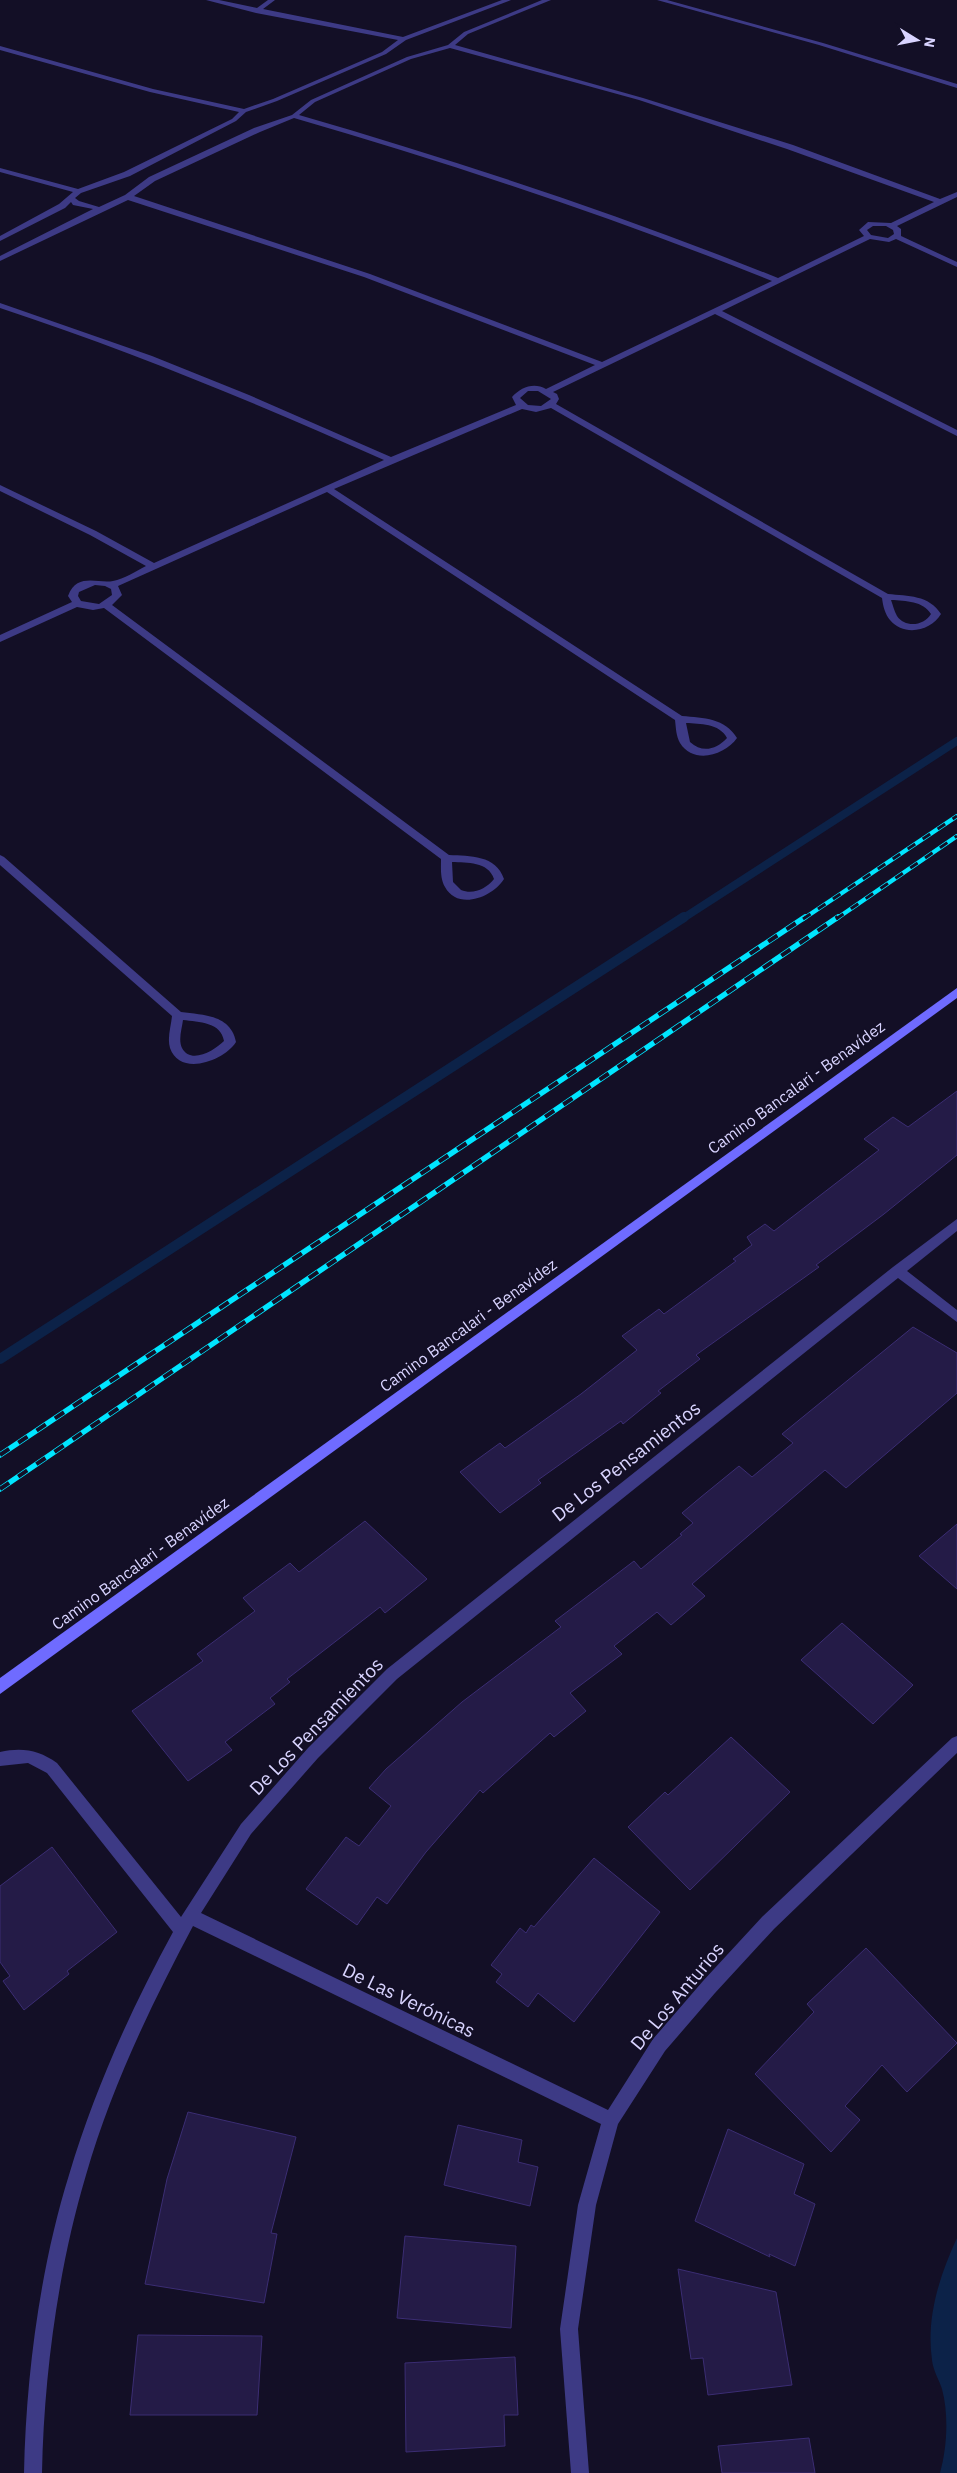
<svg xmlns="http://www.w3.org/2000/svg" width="957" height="2473" font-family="'IBM Plex Sans',sans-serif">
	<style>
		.water { fill: #0c2248 }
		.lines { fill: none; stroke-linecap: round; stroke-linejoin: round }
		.stream-far1 { stroke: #0c2248; stroke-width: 8 }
		.stream { stroke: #0c2248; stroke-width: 10 }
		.building { fill: #241b47; stroke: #3b2d73 }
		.minor { fill: #3d3a85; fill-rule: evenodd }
		.secondary { fill: #6f6bff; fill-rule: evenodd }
		.rail-far1-casing { stroke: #00e5ff; stroke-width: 4.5 }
		.rail-casing { stroke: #00e5ff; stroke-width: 5.5 }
		.rail-far1 { stroke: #130f26; stroke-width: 3; stroke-dasharray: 9; stroke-linecap: butt }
		.rail { stroke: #130f26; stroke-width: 4; stroke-dasharray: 11; stroke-linecap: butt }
		.labels { text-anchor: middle; stroke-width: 4; stroke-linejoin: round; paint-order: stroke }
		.street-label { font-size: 16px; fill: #d9d4ff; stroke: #130f26 }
		.near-street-label { font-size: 19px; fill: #d9d4ff; stroke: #130f26 }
	</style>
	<rect width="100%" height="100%" fill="#130f26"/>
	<path class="water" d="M957 2238V2473H940C947 2448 949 2415 942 2389 939 2380 933 2370 932 2360 926 2318 939 2277 957 2238Z"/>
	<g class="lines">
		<path class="stream-far1" d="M682 919 957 741"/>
		<path class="stream" d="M0 1359 684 917"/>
	</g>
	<path class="building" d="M957 1091V1155L884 1214 816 1265 819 1267 696 1355 700 1359 658 1391 661 1393 623 1424 621 1421 538 1480 541 1483 500 1513 460 1472 500 1443 505 1448 581 1394 637 1350 622 1336 659 1309 664 1314 736 1261 733 1259 752 1245 747 1237 765 1224 774 1231 879 1150 864 1139 893 1117 908 1127Z
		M913 1327 957 1353V1393L846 1488 825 1470 692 1584 705 1596 671 1625 657 1612 614 1646 622 1654 570 1693 586 1711 554 1737 550 1733 483 1793 480 1790 426 1852 387 1904 377 1897 357 1925 306 1889 346 1837 359 1846 391 1806 369 1788 386 1769 462 1702 561 1627 555 1621 634 1561 641 1569 682 1535 680 1534 693 1523 682 1513 701 1497 739 1466 752 1477 793 1443 782 1434Z
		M365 1521 427 1579 385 1613 380 1607 287 1679 290 1682 270 1698 275 1704 225 1742 232 1750 188 1781 132 1711 203 1661 197 1654 255 1611 243 1598 290 1563 299 1572Z
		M957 1524V1589L919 1556Z
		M842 1623 913 1685 873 1724 801 1660Z
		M731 1737 790 1792 690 1890 628 1827 665 1792 668 1795Z
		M52 1847 117 1932 67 1971 69 1974 24 2010 3 1981 10 1976 0 1962V1886Z
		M594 1858 660 1912 574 2022 538 1993 528 2007 496 1982 502 1974 491 1965 520 1928 526 1933 531 1925 534 1927Z
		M866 1948 957 2043 907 2092 882 2065 845 2106 860 2120 831 2152 755 2074 814 2012 807 2004Z
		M188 2112 296 2137 271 2233 277 2234 264 2303 145 2284 167 2179Z
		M458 2125 522 2140 518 2162 538 2167 530 2206 444 2185Z
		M728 2129 804 2164 794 2194 815 2204 795 2266 769 2254 770 2257 695 2221Z
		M405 2236 516 2246 511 2328 397 2318Z
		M678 2269 776 2292 792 2385 708 2395 703 2358 691 2359Z
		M138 2335 262 2336 257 2415H130Z
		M515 2357 518 2415H504L505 2446 406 2452 405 2363Z
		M809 2438 815 2473H722L718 2446Z"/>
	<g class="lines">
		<path class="minor" d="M206 0H219L257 8 268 0H275L263 9 403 37 502 0H511L406 40 386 54 277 101 246 112 236 121 130 176 81 193 75 198 79 201 99 207 125 195 149 177 254 128 292 115 311 100 407 57 448 45 464 32 542 0H551L468 34 455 45 643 98 793 145 940 199 957 192V197L897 226 901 229V236L957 262V267L896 239 889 242 870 239 722 311 957 430V436L715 314 553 392 557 394 559 399 556 404 888 594C908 596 929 595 941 614 931 631 904 637 890 620 885 614 883 606 882 598L551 408 536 412 522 409 334 489 682 716C704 718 725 718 737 738 725 755 694 765 680 743 676 736 676 728 675 720L327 492 118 586 122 595 112 605 449 855C470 856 496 855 504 879 493 897 458 911 445 887 440 878 441 868 441 859L104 608 93 610 77 607 0 642V635L72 602 68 596C77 572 98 584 113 581 124 579 136 571 146 566L90 535 0 491V485L96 531 154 563 384 460C258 404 131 351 0 308V303L152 356 249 395 391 457 516 405 512 397C521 387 534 382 546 389L595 365 364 277 128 200 0 261V256L93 209 73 205 71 202 65 208 0 241V236L59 204 73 192 0 172V168L78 189 124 172 232 119 239 112 150 92 0 50V46L153 89 244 109 273 99 382 52 398 40 256 13ZM450 48 639 100 787 149 934 202 891 223 868 222 859 230 864 236 778 278C621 215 461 162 299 115L315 102 411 59ZM294 118C456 165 615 218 772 281L602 362 370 274 134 196 155 181 260 132ZM873 226H886L893 230 894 234 888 238 871 235 867 230ZM528 391H538L551 399 541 406 528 405 520 398ZM95 585 105 586 111 589 112 595 99 604 81 601 78 596 79 592ZM891 600C906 601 923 601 931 614 924 626 905 628 897 616 894 611 893 605 891 600ZM686 723C700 724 719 723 727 738 716 750 702 753 690 742ZM452 862C467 863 488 861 494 879 486 889 473 895 461 890L453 882Z
			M657 0H667L823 43 957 84V88L819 45Z
			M0 855 4 857 181 1012C204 1015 231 1015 236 1042 224 1061 180 1077 170 1048 167 1038 171 1026 172 1016L0 865ZM183 1020C199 1022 221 1022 224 1041 215 1050 191 1065 182 1048 178 1040 182 1028 183 1020Z
			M957 1219V1231L907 1271 957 1310V1322L898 1278 397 1679 318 1758 251 1834 201 1913 608 2110 653 2039 703 1981 762 1917 952 1738 957 1736V1753L774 1929 715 1993 665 2051 618 2124 596 2205 578 2329 589 2473H571L560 2329 578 2205 601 2124 193 1926C151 2005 111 2088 86 2175 58 2269 44 2375 42 2473H24C26 2376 40 2268 69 2175 94 2091 131 2009 173 1932L47 1773 28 1763 0 1766V1752C22 1747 39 1750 57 1763L181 1917 241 1824 308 1748 387 1669 893 1267Z"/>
		<path class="secondary" d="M957 988V998L0 1694V1678Z"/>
		<g class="rail-far1-casing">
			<path id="rail-far1" d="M803 919 957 816
				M836 919 957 836"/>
		</g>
		<g class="rail-casing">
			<path id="rail" d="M0 1455 805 917
				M0 1489 838 917"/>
		</g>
		<use href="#rail-far1" class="rail-far1"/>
		<use href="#rail" class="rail"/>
	</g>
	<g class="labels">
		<g class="street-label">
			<text transform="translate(796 1087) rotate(-36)" y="6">Camino Bancalari - Benavídez</text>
			<text transform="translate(468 1325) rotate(-36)" y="6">Camino Bancalari - Benavídez</text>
			<text transform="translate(140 1563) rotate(-36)" y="6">Camino Bancalari - Benavídez</text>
		</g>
		<g class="near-street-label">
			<text transform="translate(626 1461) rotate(-38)" y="7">De Los Pensamientos</text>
			<text transform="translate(316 1726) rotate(-46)" y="7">De Los Pensamientos</text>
			<text transform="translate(677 1996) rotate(-50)" y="7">De Los Anturios</text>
			<text transform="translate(409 2000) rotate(26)" y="7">De Las Verónicas</text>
		</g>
	</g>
	<g transform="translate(917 40) rotate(100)" stroke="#130f26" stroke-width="4" paint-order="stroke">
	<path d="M0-4L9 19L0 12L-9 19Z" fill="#d9d4ff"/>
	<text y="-8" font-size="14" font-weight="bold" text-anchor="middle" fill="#d9d4ff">N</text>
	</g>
</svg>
